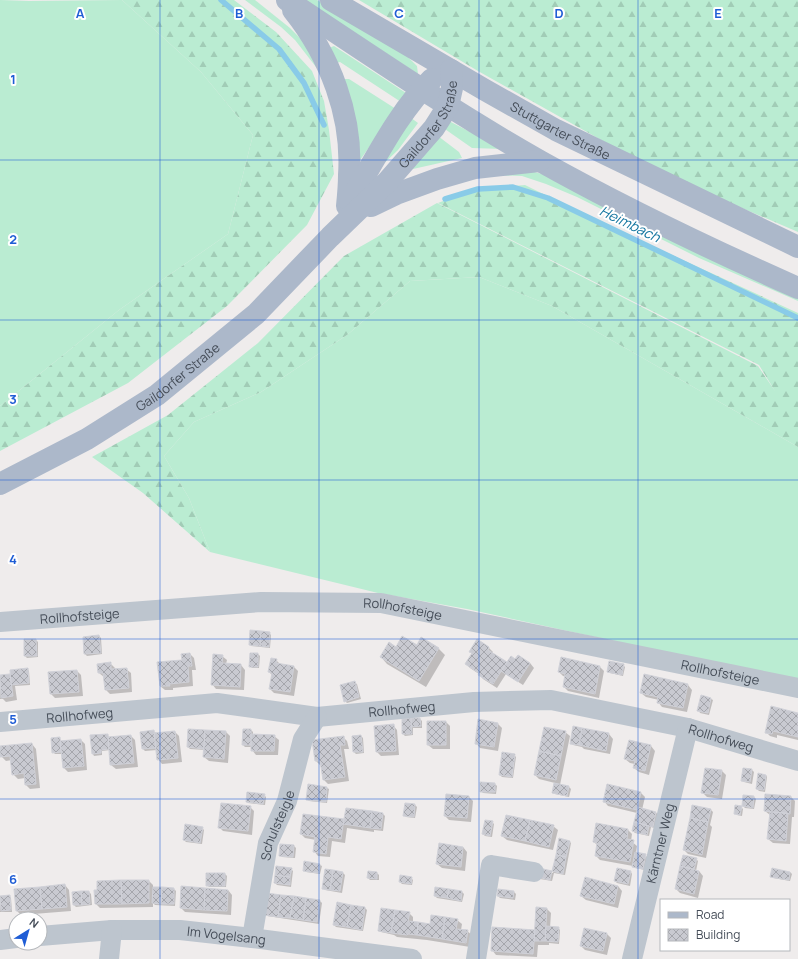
<svg xmlns="http://www.w3.org/2000/svg" width="798" height="959" font-family="Manrope,sans-serif">
	<style>
		.grass { fill: #baecd2 }
		.forest { fill: url(#forest-firs) }
		.shadow { fill: #0003 }
		.lines { fill: none; stroke-linecap: round; stroke-linejoin: round }
		.stream { stroke: #89cbe8; stroke-width: 5.5 }
		.building { fill: url(#building-cross-hatch); stroke: #d0d1d8 }
		.minor { stroke: #bdc5ce; stroke-width: 20 }
		.major { stroke: #acb8ca; stroke-width: 22 }
		.grid { fill: none; stroke: #1f5dd5; stroke-width: 1; stroke-opacity: 0.55 }
		.labels { text-anchor: middle; stroke-width: 4; stroke-linejoin: round; paint-order: stroke }
		.street-label { font-size: 13px; fill: #454d58; stroke: #fff }
		.water-label { font-size: 14px; font-style: italic; fill: #11749f; stroke: #fff }
		.grid-label { font-size: 13px; text-anchor: middle; font-weight: bold; fill: #1f5dd5; stroke: #fff; stroke-width: 4; stroke-linejoin: round; paint-order: stroke }
	</style>
	<defs>
		<pattern id="forest-firs" width="22" height="20" patternUnits="userSpaceOnUse"><rect width="22" height="20" fill="#baecd2"/><path d="M5 1l3.5 6h-7zM16 11l3.5 6h-7z" fill="#a1ccb6"/></pattern>
		<pattern id="building-cross-hatch" width="8" height="8" patternUnits="userSpaceOnUse"><rect width="8" height="8" fill="#c9cad1"/><path d="M0 0l8 8M0 8l8-8" fill="none" stroke="#a5a6ac"/></pattern>
	</defs>
	<rect width="100%" height="100%" fill="#efecec"/>
	<path class="grass" d="M0 0 29 1 122 0 201 72 253 135 228 234 119 310 0 406Z
		M245 0H255L290 28 302 40 321 68 316 67 295 40 281 27Z
		M304 0H317L402 51 417 66 418 74Z
		M334 46 406 93 401 102 340 62 333 64 329 48Z
		M343 79H349L396 109 353 170Z
		M407 115 418 123 398 150 375 172Z
		M447 120 503 149 472 148 442 127Z
		M434 133 459 152 462 158 413 169 409 166Z
		M524 169 549 176 798 294V301L699 258 577 197 546 184 522 176 488 175Z
		M479 277 552 306 798 447V681L467 609 378 593 210 552 189 498 164 456 194 422 261 392 347 335 410 281Z"/>
	<path class="forest" d="M122 0H234L276 32 312 71 324 101 329 130 334 174 307 225 227 306 128 383 0 451V406L119 310 228 234 253 135 201 72Z
		M359 0H798V232L660 173 478 71Z
		M525 185 598 221 798 313V447L552 306 479 277 410 281 347 335 261 392 194 422 164 456 189 498 210 552 143 493 92 457 168 415 258 343 344 256 437 203 758 366 775 391 759 365 438 203 472 190Z"/>
	<path class="shadow" d="M269 633 271 635 270 648 251 646 250 644Z
		M99 636 101 638 102 654 87 656 85 654 84 638Z
		M422 638 439 649 445 655 426 687 387 664 381 657 397 648 417 646Z
		M36 640 38 642V657L27 658 25 656Z
		M477 641 489 648 493 652 492 653 507 663 515 660 518 656 530 663 534 668 523 685 506 674 497 688 483 679 479 674 470 668 466 664 472 654 470 652Z
		M190 654 194 658 196 670H192L193 686 173 688V690H165L160 686 158 663 183 661Z
		M258 654 260 656 259 668H252L250 666Z
		M222 656 227 660 226 664 241 665 245 670 244 690 216 689 212 684Z
		M561 659 600 667 604 671 599 698 568 691 564 687 566 677 563 676 559 672Z
		M276 660 281 665 294 667 298 671 294 696 274 693 270 689 272 675 269 672Z
		M110 663 115 668V670L126 669 131 673 132 692 110 694 106 690 104 677 99 673Z
		M623 665 625 667 623 676 610 673 608 671Z
		M27 669 29 671 30 685 15 686 17 700 6 702 3 699H0V676L11 675Z
		M77 671 81 675 83 696 55 698 51 694Z
		M645 676 688 685 692 690 687 712 662 707 658 702 659 700 646 697 641 693Z
		M355 683 357 684 361 699 347 703 345 701Z
		M711 699 713 700 709 715 700 713 699 711Z
		M798 714V740L777 735V738L770 736 766 732Z
		M420 719 422 721V728H413V735L405 736 403 734Z
		M446 722 450 726V749H433L428 745Z
		M498 724 502 728 498 751 480 748 476 743Z
		M393 725 397 730 399 755 381 756 377 752 375 727Z
		M251 730 253 732V735L274 736 279 740 278 755H256L252 750V747H245L243 745Z
		M153 731 156 733 175 732 179 736 182 762 162 764 158 759 157 750 145 751 143 749 141 732Z
		M226 732 230 736 228 763 209 761 204 757 205 750 190 749 188 747Z
		M565 732 570 736 560 785 569 787 571 789 569 797 555 794 553 792 555 783 539 779 535 775Z
		M609 734 613 739 610 754 584 749 582 747 573 745 571 743Z
		M107 735 109 737 131 736 135 740 138 767 116 769 111 765 110 750 102 751V755L94 756 93 754Z
		M361 736 363 738 364 753 356 754 354 752Z
		M343 737 347 741 349 749H344L349 781 328 784 324 780 322 765H320L316 761Z
		M59 738 61 742 81 740 85 744 87 770 68 772 64 768 62 754H55L53 752Z
		M32 744 36 749 40 788 30 789 26 785 25 778 18 779 13 774 12 760 6 761 1 756Z
		M651 746 655 751 649 775 639 772 634 768 635 764 630 763 625 759Z
		M514 755 516 757 513 778 502 777 500 775Z
		M752 770 754 772 752 784 744 782 742 781Z
		M722 771 726 775 722 799 707 797 702 792Z
		M766 775 767 777 765 792 759 791 757 789Z
		M495 784 497 786 496 794 483 793 481 791Z
		M327 788 329 789 327 803 309 801 307 799Z
		M641 793 645 797 642 810 656 813 658 814 655 828 651 827 649 836 635 833 633 831 637 813 608 806 604 801Z
		M264 795 266 797 265 805 248 803 247 802Z
		M744 796 754 797 756 799 754 809 745 808 743 806Z
		M469 797 473 801 471 822 449 820 445 816Z
		M791 797 795 801 794 817H792L790 844 773 843 768 839 770 815 765 811Z
		M415 805 417 807 415 818 406 817 404 815Z
		M250 807 254 811 252 835 223 831 219 827Z
		M741 807 743 809 742 816 737 815 735 813Z
		M346 809 383 814 385 816 383 831 374 830V832L347 828 345 843 332 841 330 857 318 856 314 851 316 840 305 838 301 834 345 820Z
		M711 810 713 812 710 825 712 827 706 858 688 854 684 850Z
		M492 822 494 824 492 837 485 836 483 834Z
		M597 824 628 830 632 834 631 841 637 846 636 853 645 855 647 857 645 870 635 868 633 866 600 860 596 856 598 846 594 842Z
		M553 826 558 830 553 850 507 840 502 836Z
		M202 828 204 830 202 844 186 842 184 840Z
		M560 839 569 841 571 843 565 875 554 873 552 881 540 879V870L553 873Z
		M294 846 296 848 295 858 282 857 280 855Z
		M463 847 467 852 465 871 442 868 437 864Z
		M684 856 696 859 698 861 696 871H699L703 876 698 898 680 893 676 889Z
		M320 865 322 866 320 874 306 872 304 870Z
		M291 869 293 871 291 887 277 885 275 883Z
		M369 872 377 873 379 875V880H370L368 878Z
		M631 872 632 874 630 886 617 883 615 881Z
		M790 872 792 874 790 881 773 878 771 876Z
		M343 873 345 875 342 893 325 890 323 888Z
		M225 874 227 876 226 887H209L207 885Z
		M411 878 413 880 412 885 402 884 400 882Z
		M149 881 153 885V888L174 889 176 891 175 906 155 905 153 903V907L100 908 96 904Z
		M65 885 69 890 71 911 21 915 17 911Z
		M618 886 622 891 618 908 586 900 581 896Z
		M228 890 232 895 231 915 185 912 181 908Z
		M89 892 91 894 92 905 76 907 74 905Z
		M462 892 464 894 462 902 437 898 435 896Z
		M514 892 516 894 515 900 500 898 498 896Z
		M9 896 11 898 12 912H0V897Z
		M320 901 322 903 319 924 267 916 266 914Z
		M365 908 367 910 363 931 336 927 334 925Z
		M537 908 547 909 551 913 550 928H558L560 930 559 944 549 943V945H538L537 957 496 955 492 950 535 931Z
		M409 913 413 917V922L431 925 457 920 462 924 461 930 467 931 472 935 470 947 427 940 397 937 394 935 381 932 379 931Z
		M607 934 611 938 607 955 585 950 581 946Z"/>
	<g class="lines">
		<path class="stream" d="M221 0 279 49 304 83 324 125
			M445 199 478 189 513 187 548 198 798 318"/>
	</g>
	<path class="building" d="M250 630 261 631 260 646 249 645Z
		M261 631 270 632 269 647 260 646Z
		M99 635 101 653 84 654 83 637Z
		M402 636 417 645 421 637 439 648 419 681 380 657 389 642 396 647Z
		M24 639H36L37 656H24Z
		M477 639 489 647 488 650 507 662 493 684 478 675 479 673 465 664 472 653 469 652Z
		M190 653 192 666H188L189 682 169 684 170 686H160L157 662 182 660 181 654Z
		M250 653H258V667H249Z
		M213 654 223 655 222 663 241 664 240 687 211 685Z
		M518 655 530 663 518 682 501 671 511 656 515 659Z
		M561 657 600 666 595 694 563 687 565 674 558 672Z
		M271 658 277 659 276 663 294 666 290 692 269 689 272 673 268 672Z
		M609 661 624 664 622 675 607 672Z
		M111 662V669L127 668 129 688 105 690 103 673H98L97 664Z
		M28 668 29 683 11 685 10 670Z
		M77 670 79 692 50 694 48 672Z
		M10 674 13 696 1 698 0 675Z
		M644 674 688 684 683 708 657 703 658 697 640 693Z
		M355 681 359 697 344 702 340 685Z
		M701 695 711 698 708 713 697 711Z
		M771 706 798 713V737L773 731 772 734 765 733Z
		M411 718H420L421 726 411 727Z
		M411 718 412 734H402V719Z
		M478 719 498 723 494 747 475 744Z
		M427 721H446V745H427Z
		M394 724 396 751 376 752 374 726Z
		M573 726 582 728 579 745 570 744Z
		M544 727 566 731 561 756 539 751Z
		M582 728 609 733 606 751 579 745Z
		M188 729 205 730 204 749 187 747Z
		M243 729H251V745H242Z
		M154 730 156 748 142 749 140 732Z
		M205 730 226 731 224 759 203 757Z
		M175 731 178 758 157 760 154 733Z
		M108 734 109 749 101 750V753L92 754 90 735Z
		M251 734 275 735 274 751H251Z
		M131 735 134 763 110 765 108 737Z
		M361 735 363 752H353L352 736Z
		M344 736 345 745H340L345 777 323 780 320 761H315L312 740Z
		M60 737 61 752 52 753 51 738Z
		M81 739 84 766 63 768 60 741Z
		M629 740 651 745 645 771 633 768 635 761 624 759Z
		M32 743 36 784 25 785 24 773 12 775 10 756 0 757V746Z
		M539 751 561 756 556 780 534 775Z
		M502 752 515 754 512 777 499 775Z
		M705 768 722 770 718 795 701 793Z
		M743 768 752 769 750 782 741 781Z
		M758 773 766 775 764 790 756 789Z
		M480 782 495 783V792H480Z
		M554 783 569 786 567 796 552 793Z
		M308 784 327 787 326 802 306 800Z
		M607 784 641 792 637 810 603 802Z
		M247 792 265 794 263 804 246 802Z
		M446 794 469 796 467 818 444 816Z
		M765 794 791 796 790 814 764 811Z
		M743 795 754 796 753 808 742 806Z
		M221 803 251 806 248 831 218 828Z
		M405 803 415 804 414 817 403 816Z
		M692 805 711 809 708 822 690 818Z
		M735 805 742 806 740 815 734 814Z
		M638 807 656 812 653 827 634 822Z
		M346 808 372 811 370 828 343 824Z
		M372 811 383 813 381 829 370 828Z
		M770 812 788 813 786 841 767 839Z
		M303 814 344 819 341 839 328 837 326 854 313 852 315 837 300 834Z
		M506 815 530 820 525 841 501 836Z
		M690 818 708 822 702 855 683 850Z
		M485 820 493 821 490 836 482 834Z
		M530 820 554 825 549 847 525 841Z
		M634 822 649 826 647 835 632 831Z
		M596 823 628 829 627 839 634 840 630 862 595 856 597 843 593 842Z
		M185 824 203 827 200 843 183 840Z
		M559 838 570 841 566 857 556 855Z
		M439 843 463 847 461 867 436 864Z
		M280 844 294 845 293 857 279 856Z
		M635 852 646 854 643 869 632 867Z
		M556 855 566 857 563 874 552 871Z
		M683 855 697 858 694 869 680 866Z
		M304 861 320 864 319 873 303 871Z
		M276 866 292 868 290 877 275 875Z
		M680 866 699 871 694 894 675 889Z
		M539 868 552 871 550 880 537 877Z
		M617 868 631 871 628 884 614 881Z
		M772 868 790 872 789 880 770 877Z
		M325 869 333 870 330 890 322 889Z
		M333 870 343 872 340 891 330 890Z
		M368 871 377 872V879L367 878Z
		M206 873H225V886H206Z
		M275 875 290 877V885L274 883Z
		M400 875 412 877 411 884 399 882Z
		M585 877 618 886 614 904 580 896Z
		M121 880 122 904H95L94 890H97V881Z
		M121 880H149V903L122 904Z
		M65 884 67 907 42 909 40 887Z
		M181 886 205 888 204 910 180 908Z
		M40 887 42 909 16 911 14 889Z
		M153 887H162L161 904 152 903Z
		M162 887 174 888V904H161Z
		M435 887 449 889 447 898 434 896Z
		M205 888 228 890 227 911 204 910Z
		M449 889 462 891 461 901 447 898Z
		M498 889 514 891 513 898 497 896Z
		M81 891 82 905H73L72 892Z
		M81 891H89L90 904 82 905Z
		M267 893 281 895 278 917 264 915Z
		M10 895 11 910 1 911 0 896Z
		M281 895 294 896 290 918 278 917Z
		M294 896 306 898 303 920 290 918Z
		M306 898 320 900 317 922 303 920Z
		M337 902 351 905 347 927 333 925Z
		M351 905 365 907 362 930 347 927Z
		M536 907 547 908 545 941H534Z
		M381 908 395 910 391 933 378 931Z
		M395 910 410 912 408 921 418 922 417 935 408 934 407 935 391 933Z
		M431 915 445 917 442 939 417 935 418 922 430 924Z
		M445 917 458 919 456 929 468 930 466 943 442 939Z
		M546 926 559 927 558 942 545 941Z
		M492 927 535 930 533 954 491 951Z
		M584 928 607 933 603 951 580 946Z"/>
	<g class="lines">
		<g class="minor">
			<path id="s1" d="M0 622 261 602 381 603 798 688"/>
			<path id="s2" d="M0 722 217 703 317 717 474 702 551 700 688 728 798 761"/>
			<path id="s3" d="M40 936 112 930H180L252 938 412 959"/>
			<path id="s4" d="M252 938 268 843 287 801 303 739 317 717"/>
			<path d="M0 940 16 938"/>
			<path d="M109 959 112 930"/>
			<path d="M476 959 491 865 534 872"/>
			<path id="s5" d="M632 959 688 728"/>
		</g>
		<g class="major">
			<path d="M287 0C370 55 453 112 540 161 624 208 710 249 798 288"/>
			<path id="s6" d="M331 0 485 90 556 130 798 247"/>
			<path d="M293 10C330 56 353 116 349 175 349 186 348 196 347 206"/>
			<path d="M350 201C375 160 398 112 432 79"/>
			<path d="M371 206 396 194 437 179 475 168 539 161"/>
			<path id="s7" d="M0 484 87 439 157 395 256 314 330 237 387 182 434 128 448 106 452 88 451 70"/>
		</g>
	</g>
	<path class="grid" d="M160 0V959M319 0V959M479 0V959M638 0V959M0 160H798M0 320H798M0 480H798M0 639H798M0 799H798"/>
	<g class="labels">
		<g class="street-label">
			<text dy="5" stroke="none"><textPath href="#s7" startOffset="567">Gaildorfer Straße</textPath></text>
			<text dy="5" stroke="none"><textPath href="#s6" startOffset="264">Stuttgarter Straße</textPath></text>
			<text dy="5" stroke="none"><textPath href="#s7" startOffset="208">Gaildorfer Straße</textPath></text>
			<text dy="5" stroke="none"><textPath href="#s1" startOffset="404">Rollhofsteige</textPath></text>
			<text dy="5" stroke="none"><textPath href="#s1" startOffset="80">Rollhofsteige</textPath></text>
			<text dy="5" stroke="none"><textPath href="#s1" startOffset="728">Rollhofsteige</textPath></text>
			<text dy="5" stroke="none"><textPath href="#s2" startOffset="404">Rollhofweg</textPath></text>
			<text dy="5" stroke="none"><textPath href="#s2" startOffset="80">Rollhofweg</textPath></text>
			<text dy="5" stroke="none"><textPath href="#s2" startOffset="728">Rollhofweg</textPath></text>
			<text dy="5" stroke="none"><textPath href="#s4" startOffset="116">Schulsteigle</textPath></text>
			<text dy="5" stroke="none"><textPath href="#s5" startOffset="119">Kärntner Weg</textPath></text>
			<text dy="5" stroke="none"><textPath href="#s3" startOffset="187">Im Vogelsang</textPath></text>
		</g>
		<g class="water-label">
			<text transform="translate(630 224) rotate(26)" y="5">Heimbach</text>
		</g>
	</g>
	<g class="grid-label">
		<text x="80" y="18">A</text>
		<text x="239" y="18">B</text>
		<text x="399" y="18">C</text>
		<text x="559" y="18">D</text>
		<text x="718" y="18">E</text>
		<text x="13" y="84">1</text>
		<text x="13" y="244">2</text>
		<text x="13" y="404">3</text>
		<text x="13" y="564">4</text>
		<text x="13" y="724">5</text>
		<text x="13" y="884">6</text>
	</g>
	<rect x="660" y="899" width="130" height="52" fill="#ffffff" stroke="#b5b8bc"/>
	<rect x="668" y="912" width="20" height="6" fill="#acb8ca" stroke="#b5b8bc"/>
	<text x="696" y="919" font-size="12" fill="#454d58">Road</text>
	<rect x="668" y="929" width="20" height="12" fill="url(#building-cross-hatch)" stroke="#b5b8bc"/>
	<text x="696" y="939" font-size="12" fill="#454d58">Building</text>
	<g transform="translate(28 931) rotate(37)"><circle r="19" fill="#ffffff" stroke="#b5b8bc"/>
	<path d="M0-3L7 15L0 10L-7 15Z" fill="#1f5dd5"/>
	<text y="-6" font-size="11" font-weight="bold" text-anchor="middle" fill="#454d58">N</text>
	</g>
</svg>
